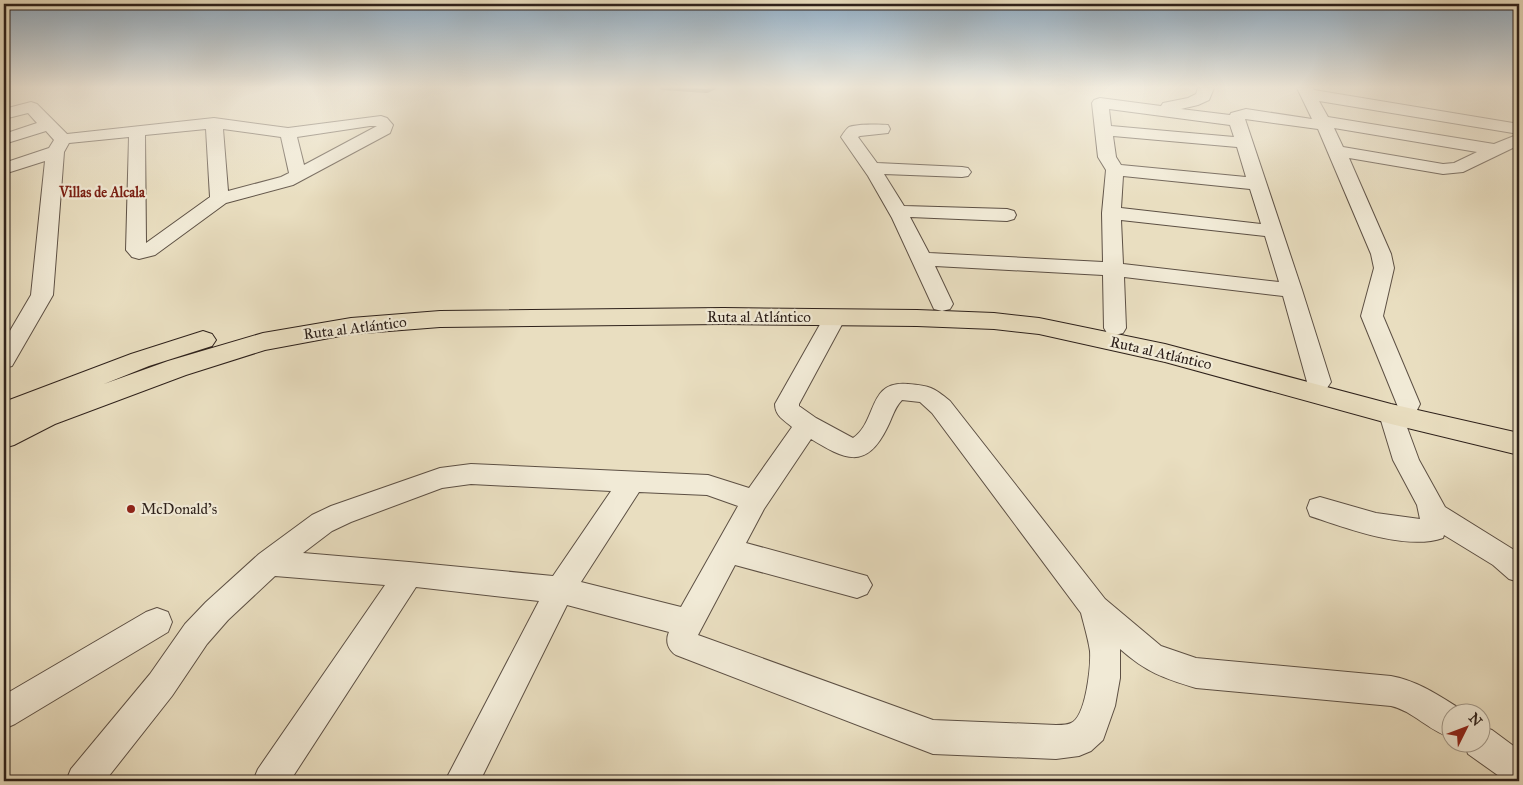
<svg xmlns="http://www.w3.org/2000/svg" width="1523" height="785" font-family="'IM FELL Great Primer',serif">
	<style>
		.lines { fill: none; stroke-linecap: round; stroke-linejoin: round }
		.stream { stroke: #786c5c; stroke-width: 4 }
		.minor-casing { stroke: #5d5044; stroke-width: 2 }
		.highway-casing { stroke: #2e211b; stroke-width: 2 }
		.minor { fill: #f1ead6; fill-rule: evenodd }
		.highway { fill: #e9dec0; fill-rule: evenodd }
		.poi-dot { fill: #8f2418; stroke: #f1ead6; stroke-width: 2 }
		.labels { text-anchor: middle; stroke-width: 4.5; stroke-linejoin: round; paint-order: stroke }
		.far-neighbourhood-label { font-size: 14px; font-weight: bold; fill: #7a1f14; stroke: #f1ead6 }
		.street-label { font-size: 15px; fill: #2e211b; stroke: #f1ead6 }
		.poi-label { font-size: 15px; fill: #2e211b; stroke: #f1ead6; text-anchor: start }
	</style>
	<rect width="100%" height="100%" fill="#e9dec0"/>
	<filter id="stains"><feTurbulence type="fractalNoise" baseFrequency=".004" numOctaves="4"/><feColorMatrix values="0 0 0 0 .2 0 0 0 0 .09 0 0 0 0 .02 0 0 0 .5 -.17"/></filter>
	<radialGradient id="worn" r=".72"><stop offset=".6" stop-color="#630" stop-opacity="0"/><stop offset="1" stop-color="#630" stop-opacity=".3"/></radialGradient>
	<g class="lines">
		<path class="stream" d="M662 88 707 91 714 88"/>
		<g class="minor-casing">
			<path id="minor" d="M1198 88H1214L1209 100 1198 105 1181 109 1230 115 1231 113 1246 109 1312 119 1297 88H1313L1314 90 1519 124V145L1463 172 1443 174 1349 158 1391 254 1394 268 1383 316 1420 404 1417 410 1408 413 1401 411 1419 460 1445 507 1519 553V582L1509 579 1493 565 1444 535 1443 538C1406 551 1346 528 1310 516L1307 508 1310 500 1320 497 1376 513 1420 519 1417 505 1393 460 1379 414 1382 408 1391 405 1398 407 1361 316 1374 268 1371 254 1318 129 1245 119 1302 290 1331 382 1327 388 1319 390 1311 388 1307 382 1283 296 1124 277 1126 328 1123 333 1115 335 1107 333 1104 328 1103 275 935 266 953 304 950 309 942 311 934 309 892 218 868 176 841 137C843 134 846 129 849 127 856 124 880 124 888 125L890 129 888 133 860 136 858 137 877 163 962 167 968 168 971 172 968 176 962 177 884 174 904 206 1007 209 1014 211 1016 215 1014 219 1007 221 910 217 929 253 1103 262 1102 213 1106 170 1098 157 1092 103 1094 100 1100 98 1161 106 1163 103 1188 98 1196 94ZM1319 101 1519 134 1494 144 1328 117ZM1109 109 1230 125 1234 137 1111 126ZM1334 128 1477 152 1454 163 1443 164 1343 147ZM1113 136 1237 147 1246 177 1121 165 1116 157ZM1123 176 1250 189 1261 224 1121 208ZM1121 220 1265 236 1279 282 1123 264Z
				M31 102 37 104 67 134 214 118 288 128 381 116 387 118 393 125 390 133 293 185 226 203 155 255 139 259 132 257 126 250 129 137 69 143 64 152 53 295 12 366 4 368V341L31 295 45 161 4 174V163L49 148 54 140 46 131 4 144V134L37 123 28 113 4 119V109ZM370 126H377L304 165 297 137ZM206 129 210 197 146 243 145 135ZM223 129 281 137 289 173 281 177 228 191Z
				M835 310 843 312 846 317 799 404V406L816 418 853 438C878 421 867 380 908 384 930 386 933 387 950 401L1105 599 1161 646 1196 658 1391 676C1418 681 1438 695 1462 710L1463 712H1450V737C1429 731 1413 711 1391 706L1196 688C1163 678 1146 672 1120 649V678L1115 706 1103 740 1091 751 1079 756 1056 759 933 754 676 655C668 650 665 641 669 632L567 605 480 781H445L539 601 416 587 290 781H253L258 769 385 585 275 576 228 620 207 644 172 696 105 781H66L71 769 150 674 185 624 206 602 259 554 312 515 331 506 440 468 471 464 708 475 749 488 792 427C784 420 775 416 775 404L827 312ZM902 400 920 402 932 413 1081 613C1084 625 1088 638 1090 651 1091 666 1086 717 1071 723 1067 725 1060 725 1056 725L933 720 698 635 735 565 857 598 867 594 872 585 867 576 746 543 764 509 811 439C844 459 866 471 887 428 892 419 894 408 902 400ZM471 484 611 491 553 576 409 562 303 553 332 531 351 522 442 488ZM639 492 707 495 738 506 681 607 581 582Z
				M157 608 168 612 172 622 168 632 15 724 4 729V695L146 612Z
				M1480 726 1492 730 1519 750V781H1506L1468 754 1464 742H1480Z"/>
		</g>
		<g class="highway-casing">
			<path id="highway" d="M723 308 917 310 994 313 1039 318 1165 344 1391 404 1519 433V455L1391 424 1165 362 1039 334 994 329 917 326 723 324 440 327 351 334 265 350 186 375 55 424 14 445 4 448V425L10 422 4 423V402L131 354 203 331 212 334 216 340 212 346 149 366 104 384 168 361 263 333 351 318 440 311Z"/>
		</g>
		<use href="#minor" class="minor"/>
		<use href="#highway" class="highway"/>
	</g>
	<linearGradient id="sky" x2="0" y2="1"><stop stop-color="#8fabc2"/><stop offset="0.44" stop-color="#f5f0e3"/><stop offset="1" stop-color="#f5f0e3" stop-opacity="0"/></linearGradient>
	<rect width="1523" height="198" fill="url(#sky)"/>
	<circle class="poi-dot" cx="131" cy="509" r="5"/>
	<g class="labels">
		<g class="far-neighbourhood-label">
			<text x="102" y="197">Villas de Alcala</text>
		</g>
		<g class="street-label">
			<text x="759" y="322">Ruta al Atlántico</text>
			<text transform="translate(355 328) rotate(-7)" y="5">Ruta al Atlántico</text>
			<text transform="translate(1161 353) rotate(13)" y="5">Ruta al Atlántico</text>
		</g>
		<g class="poi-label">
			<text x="141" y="514">McDonald's</text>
		</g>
	</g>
	<rect width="1523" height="785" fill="none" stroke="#e9dec0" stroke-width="20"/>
	<rect x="5" y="5" width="1513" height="775" fill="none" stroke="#2e211b" stroke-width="2.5"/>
	<rect x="10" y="10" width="1503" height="765" fill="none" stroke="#2e211b"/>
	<g transform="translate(1466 728) rotate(48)"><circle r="24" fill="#f1ead6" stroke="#a39a8b"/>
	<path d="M0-4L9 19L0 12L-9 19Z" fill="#8f2418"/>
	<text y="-8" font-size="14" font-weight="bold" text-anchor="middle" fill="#2e211b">N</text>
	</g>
	<rect width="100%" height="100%" filter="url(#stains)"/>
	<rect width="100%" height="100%" fill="url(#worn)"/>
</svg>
